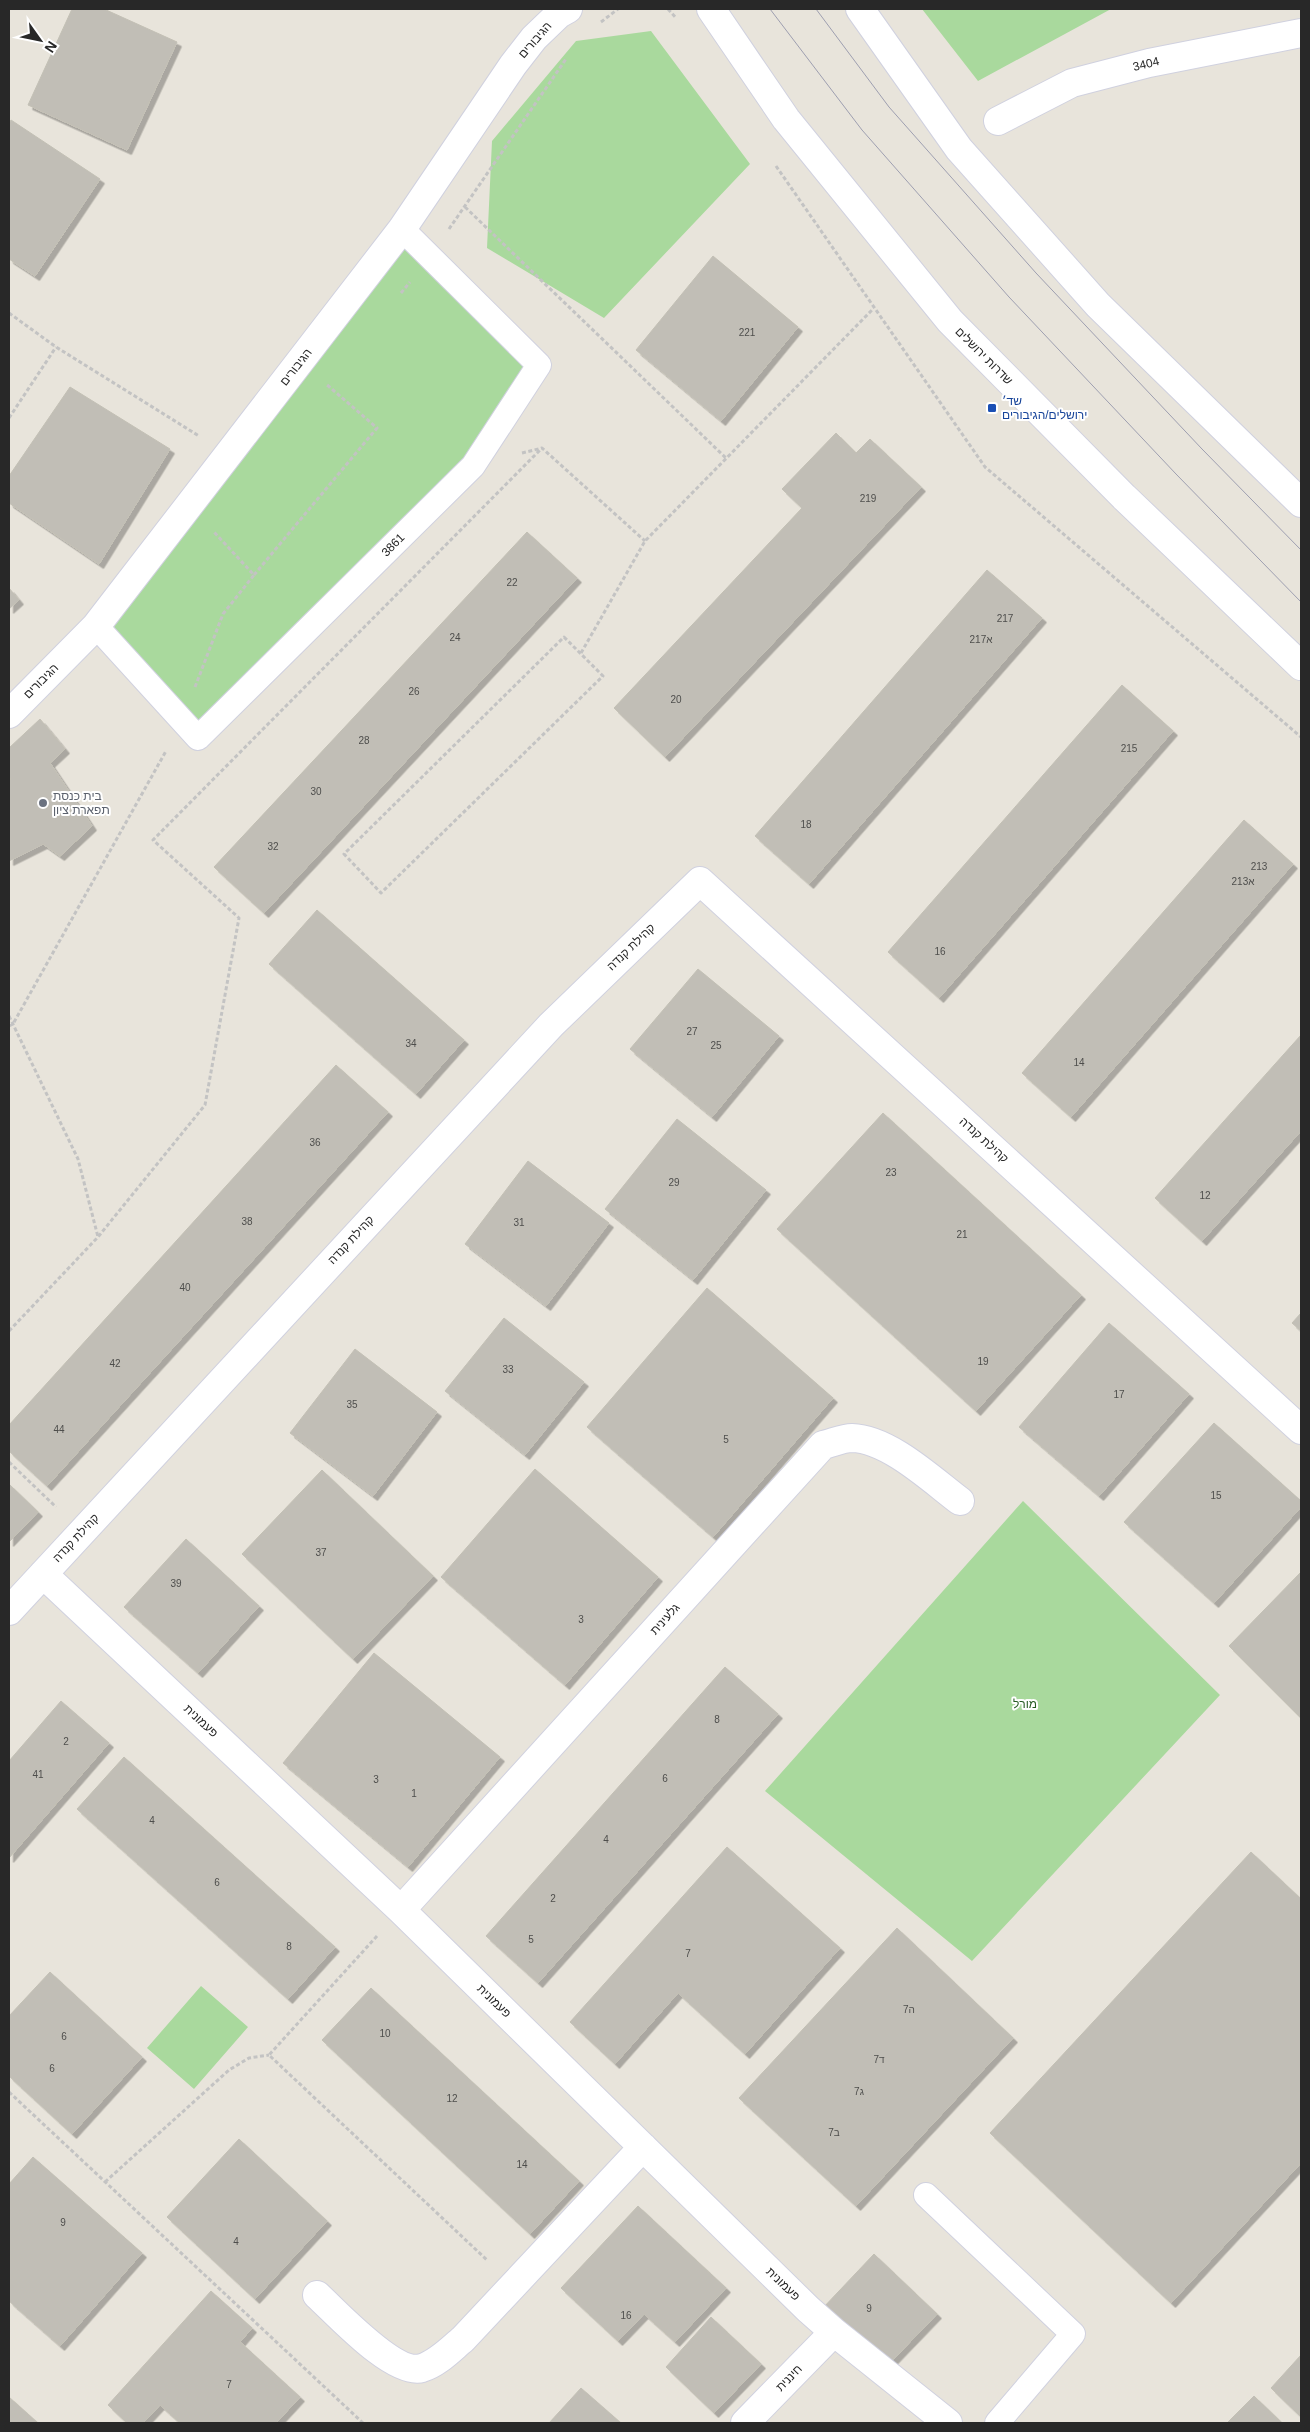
<svg xmlns="http://www.w3.org/2000/svg" width="1310" height="2432" font-family="Arial,'Noto Sans Hebrew',sans-serif">
	<style>
		.green { fill: #a9d99d }
		.building { fill: #c1beb6; stroke: #c3c0b5; filter: url(#shadow) }
		.lines { fill: none; stroke-linecap: round; stroke-linejoin: round }
		.service-casing { stroke: #d0d1df; stroke-width: 26 }
		.minor-casing { stroke: #d0d1df; stroke-width: 30 }
		.secondary-casing { stroke: #d0d1df; stroke-width: 30 }
		.path { stroke: #c3c3c3; stroke-width: 3; stroke-dasharray: 4 2.5; stroke-linecap: butt }
		.service { stroke: #fff; stroke-width: 24 }
		.minor { stroke: #fff; stroke-width: 28 }
		.secondary { stroke: #fff; stroke-width: 28 }
		.tram { stroke: #9e9fb0; stroke-width: 1 }
		.transit-dot { fill: #1a4fb4; stroke: #fff; stroke-width: 2 }
		.worship-dot { fill: #6b7280; stroke: #fff; stroke-width: 2 }
		.labels { text-anchor: middle; stroke-width: 4; stroke-linejoin: round; paint-order: stroke }
		.number-label { font-size: 10px; fill: #4e4e4c }
		.street-label { font-size: 12px; fill: #282828; stroke: #fff }
		.transit-label { font-size: 12px; fill: #164399; stroke: #fff; text-anchor: start }
		.worship-label { font-size: 12px; fill: #5b616d; stroke: #fff; text-anchor: start }
		.park-label { font-size: 12px; fill: #255b21; stroke: #fff }
	</style>
	<defs>
		<filter id="shadow"><feDropShadow dx="4.5" dy="4.5" stdDeviation="0" flood-color="#0004"/></filter>
	</defs>
	<rect width="100%" height="100%" fill="#e8e4db"/>
	<path class="green" d="M922 9H1111L978 81Z
		M651 31 750 164 604 318 487 248 492 141 576 41Z
		M402 229 539 365 473 466 198 738 96 626Z
		M1023 1501 1220 1695 972 1961 765 1791Z
		M201 1986 248 2027 194 2089 147 2048Z"/>
	<path class="building" d="M72 9H104L177 42 127 150 28 105Z
		M11 120 100 179 35 276 9 259V124Z
		M713 256 798 327 721 421 636 350Z
		M70 387 170 449 99 564 9 503V476Z
		M836 433 856 453 870 439 921 487 665 757 614 708 802 508 782 489Z
		M527 532 577 578 264 913 214 867Z
		M987 570 1042 618 809 884 755 836Z
		M9 588 19 600 9 609Z
		M1122 685 1173 731 939 998 888 952Z
		M40 719 65 749 50 763 92 826 60 856 43 844 9 861V781L11 779 9 777V748Z
		M1244 820 1293 864 1071 1117 1022 1073Z
		M317 910 464 1040 416 1094 269 964Z
		M698 969 779 1036 712 1117 630 1049Z
		M1301 1035V1131L1202 1241 1155 1198Z
		M336 1065 388 1112 47 1486 9 1451V1425Z
		M883 1113 1081 1295 976 1411 777 1229Z
		M677 1119 766 1190 693 1280 605 1209Z
		M528 1161 609 1223 546 1306 465 1244Z
		M707 1288 833 1398 713 1537 587 1427Z
		M1301 1313V1331L1292 1323Z
		M504 1318 584 1382 525 1455 445 1391Z
		M1109 1323 1189 1394 1099 1496 1019 1427Z
		M355 1349 437 1412 373 1496 290 1433Z
		M1214 1423 1301 1501V1507L1214 1603 1124 1522Z
		M535 1469 658 1577 565 1685 441 1577Z
		M322 1470 433 1576 353 1659 242 1554Z
		M9 1484 38 1512 9 1542Z
		M186 1539 259 1606 198 1673 124 1607Z
		M1301 1572V1718L1229 1646Z
		M374 1653 500 1757 408 1867 283 1763Z
		M725 1667 778 1714 538 1983 486 1936Z
		M61 1701 109 1743 9 1858V1761Z
		M124 1757 335 1947 288 1999 77 1809Z
		M727 1847 840 1948 745 2054 678 1993 615 2064 570 2022Z
		M1251 1852 1301 1899V2163L1171 2303 990 2133Z
		M897 1928 1013 2038 856 2206 739 2098Z
		M50 1972 142 2057 72 2134 9 2076V2016Z
		M371 1988 579 2181 530 2234 322 2040Z
		M239 2139 327 2221 255 2299 167 2217Z
		M33 2157 142 2253 60 2346 9 2301V2184Z
		M638 2206 726 2288 675 2342 644 2314 618 2341 561 2288Z
		M874 2254 937 2314 884 2369 821 2310Z
		M211 2291 252 2328 240 2342 300 2397 276 2423H180L160 2405 143 2423H127L108 2405Z
		M711 2317 761 2364 714 2413 666 2367Z
		M1301 2355V2417L1271 2388Z
		M581 2388 621 2423H549Z
		M1254 2396 1282 2423H1227Z
		M9 2397 38 2423H9Z"/>
	<g class="lines">
		<g class="service-casing">
			<path id="service" d="M96 626 198 738 473 466 539 365 402 229
				M926 2195 1073 2334 997 2423"/>
		</g>
		<g class="minor-casing">
			<path id="minor" d="M998 121 1072 83 1149 63 1301 33
				M9 714 96 626 402 229 513 65 534 38 559 14 568 9
				M43 1574 401 1910 808 2309 834 2332 948 2423
				M9 1611 551 1025 700 881 1301 1430
				M401 1910 823 1445C832 1443 843 1438 852 1438 889 1439 932 1480 960 1501
				M317 2295C337 2313 394 2376 422 2368 438 2363 451 2349 463 2339L643 2147
				M745 2423 834 2332"/>
		</g>
		<g class="secondary-casing">
			<path id="secondary" d="M711 9 786 119 950 321 1124 497 1301 666
				M860 9 959 149 1098 305 1301 503"/>
		</g>
		<path class="path" d="M668 9 676 18
			M601 22 618 9
			M776 166 985 467 1301 737
			M465 207 726 458
			M449 229 566 59
			M401 293 410 282
			M9 313 56 347 199 436
			M9 418 56 347
			M522 453 542 448 645 541
			M254 575 377 428 326 384
			M564 637 603 676 381 893 344 854Z
			M581 653 645 541 873 309
			M195 687 223 614 254 575 213 531
			M9 1016 78 1159 98 1237
			M9 1026 13 1024 166 751
			M9 1331 98 1237 205 1105 239 918 153 840 542 448
			M9 1462 56 1507
			M377 1936 269 2055 488 2261
			M9 2092 363 2423
			M105 2182 229 2070 249 2058 269 2055"/>
		<use href="#service" class="service"/>
		<use href="#minor" class="minor"/>
		<use href="#secondary" class="secondary"/>
		<path class="tram" d="M770 9 862 130 1009 297 1176 474 1301 602
			M816 9 889 107 1036 273 1202 449 1301 550"/>
	</g>
	<rect class="transit-dot" x="987" y="403" width="10" height="10" rx="2.5"/>
	<circle class="worship-dot" cx="43" cy="803" r="5"/>
	<g class="labels">
		<g class="number-label">
			<text x="747" y="336">221</text>
			<text x="868" y="502">219</text>
			<text x="512" y="586">22</text>
			<text x="1005" y="622">217</text>
			<text x="455" y="641">24</text>
			<text x="981" y="643">217א</text>
			<text x="414" y="695">26</text>
			<text x="676" y="703">20</text>
			<text x="364" y="744">28</text>
			<text x="1129" y="752">215</text>
			<text x="316" y="795">30</text>
			<text x="806" y="828">18</text>
			<text x="273" y="850">32</text>
			<text x="1259" y="870">213</text>
			<text x="1243" y="885">213א</text>
			<text x="940" y="955">16</text>
			<text x="692" y="1035">27</text>
			<text x="411" y="1047">34</text>
			<text x="716" y="1049">25</text>
			<text x="1079" y="1066">14</text>
			<text x="315" y="1146">36</text>
			<text x="891" y="1176">23</text>
			<text x="674" y="1186">29</text>
			<text x="1205" y="1199">12</text>
			<text x="247" y="1225">38</text>
			<text x="519" y="1226">31</text>
			<text x="962" y="1238">21</text>
			<text x="185" y="1291">40</text>
			<text x="983" y="1365">19</text>
			<text x="115" y="1367">42</text>
			<text x="508" y="1373">33</text>
			<text x="1119" y="1398">17</text>
			<text x="352" y="1408">35</text>
			<text x="59" y="1433">44</text>
			<text x="726" y="1443">5</text>
			<text x="1216" y="1499">15</text>
			<text x="321" y="1556">37</text>
			<text x="176" y="1587">39</text>
			<text x="581" y="1623">3</text>
			<text x="717" y="1723">8</text>
			<text x="66" y="1745">2</text>
			<text x="38" y="1778">41</text>
			<text x="665" y="1782">6</text>
			<text x="376" y="1783">3</text>
			<text x="414" y="1797">1</text>
			<text x="152" y="1824">4</text>
			<text x="606" y="1843">4</text>
			<text x="217" y="1886">6</text>
			<text x="553" y="1902">2</text>
			<text x="531" y="1943">5</text>
			<text x="289" y="1950">8</text>
			<text x="688" y="1957">7</text>
			<text x="909" y="2013">7ה</text>
			<text x="385" y="2037">10</text>
			<text x="64" y="2040">6</text>
			<text x="879" y="2063">7ד</text>
			<text x="52" y="2072">6</text>
			<text x="859" y="2095">7ג</text>
			<text x="452" y="2102">12</text>
			<text x="834" y="2136">7ב</text>
			<text x="522" y="2168">14</text>
			<text x="63" y="2226">9</text>
			<text x="236" y="2245">4</text>
			<text x="869" y="2312">9</text>
			<text x="626" y="2319">16</text>
			<text x="229" y="2388">7</text>
		</g>
		<g class="street-label">
			<text transform="translate(535 40) rotate(-49)" y="4">הגיבורים</text>
			<text transform="translate(1146 64) rotate(-14)" y="4">3404</text>
			<text transform="translate(984 356) rotate(45)" y="4">שדרות ירושלים</text>
			<text transform="translate(296 367) rotate(-52)" y="4">הגיבורים</text>
			<text transform="translate(393 545) rotate(-45)" y="4">3861</text>
			<text transform="translate(41 681) rotate(-45)" y="4">הגיבורים</text>
			<text transform="translate(631 947) rotate(-44)" y="4">קהילת קנדה</text>
			<text transform="translate(984 1140) rotate(42)" y="4">קהילת קנדה</text>
			<text transform="translate(351 1240) rotate(-47)" y="4">קהילת קנדה</text>
			<text transform="translate(76 1538) rotate(-47)" y="4">קהילת קנדה</text>
			<text transform="translate(665 1619) rotate(-48)" y="4">גלעינית</text>
			<text transform="translate(201 1721) rotate(43)" y="4">פעמונית</text>
			<text transform="translate(494 2001) rotate(44)" y="4">פעמונית</text>
			<text transform="translate(783 2284) rotate(44)" y="4">פעמונית</text>
			<text transform="translate(789 2378) rotate(-46)" y="4">חיננית</text>
		</g>
		<g class="transit-label">
			<text x="1002" y="405">שד׳<tspan x="1002" dy="14">ירושלים/הגיבורים</tspan></text>
		</g>
		<g class="worship-label">
			<text x="53" y="800">בית כנסת<tspan x="53" dy="14">תפארת ציון</tspan></text>
		</g>
		<g class="park-label">
			<text x="1025" y="1708">מורל</text>
		</g>
	</g>
	<rect width="1310" height="2432" fill="none" stroke="#282828" stroke-width="20"/>
	<g transform="translate(40 40) rotate(123)" stroke="#ffffff" stroke-width="4" paint-order="stroke">
	<path d="M0-4L9 19L0 12L-9 19Z" fill="#282828"/>
	<text y="-8" font-size="14" font-weight="bold" text-anchor="middle" fill="#282828">N</text>
	</g>
</svg>
